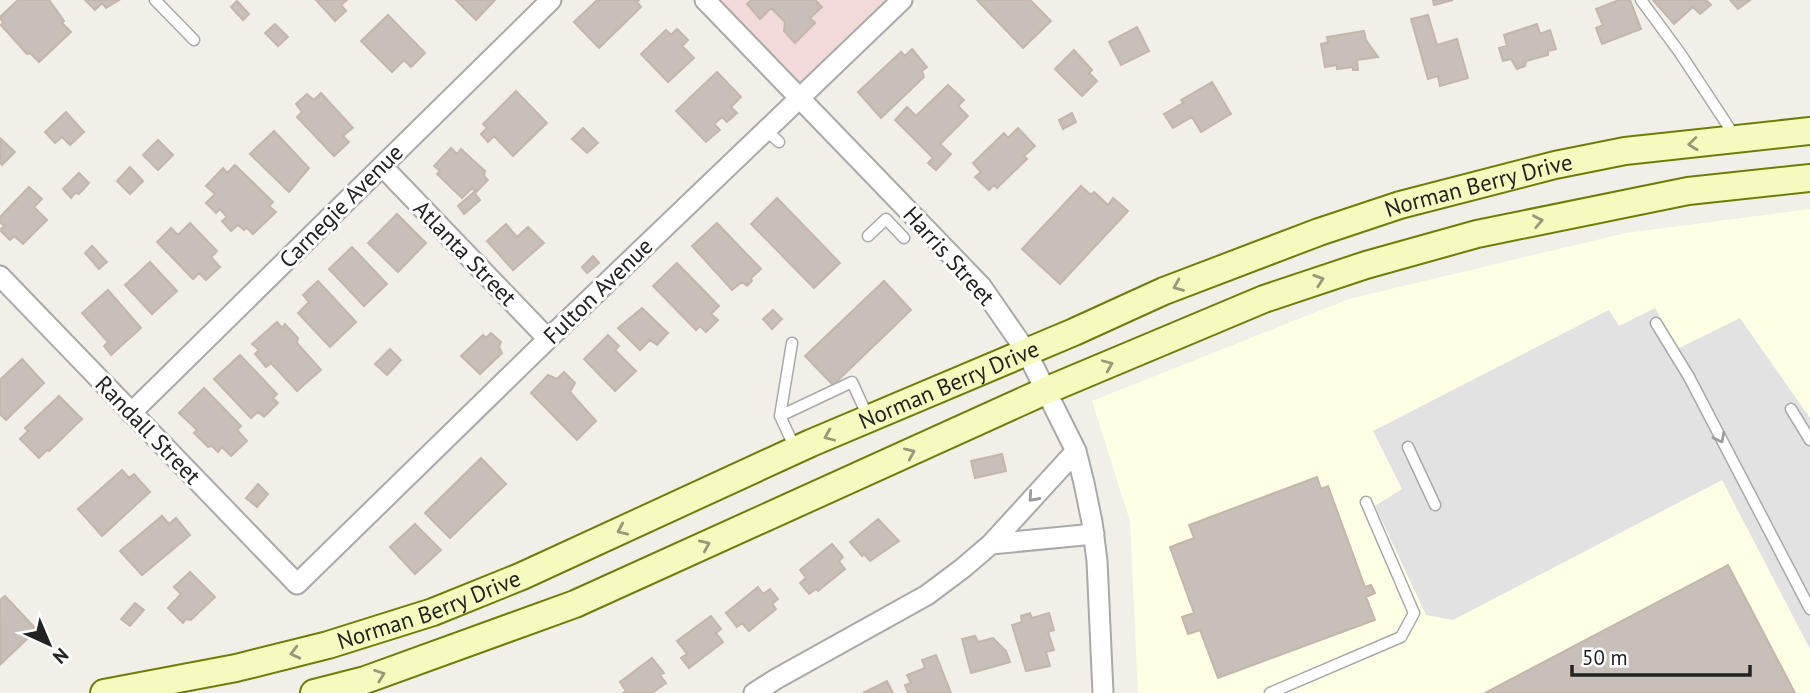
<svg xmlns="http://www.w3.org/2000/svg" width="1810" height="693" font-family="'PT Sans',sans-serif">
	<style>
		.commercial { fill: #f2dad9 }
		.education { fill: #ffffe5 }
		.parking { fill: #e2e2e2 }
		.building { fill: #c7bfb8; stroke: #c4b6ab; stroke-width: 2 }
		.lines { fill: none; stroke-linecap: round; stroke-linejoin: round }
		.service-casing { stroke: #a9a9a9; stroke-width: 13 }
		.minor-casing { stroke: #a9a9a9; stroke-width: 23 }
		.secondary-casing { stroke: #707d05; stroke-width: 30 }
		.service { stroke: #fff; stroke-width: 10 }
		.minor { stroke: #fff; stroke-width: 19 }
		.secondary { stroke: #f7fabf; stroke-width: 26 }
		.oneway { stroke: #979978 }
		.oneway2 { stroke: #9c9c9c }
		.labels { text-anchor: middle; stroke-width: 6; stroke-linejoin: round; paint-order: stroke }
		.street-label { font-size: 23px; fill: #222; stroke: #fff }
	</style>
	<rect width="100%" height="100%" fill="#f2efe9"/>
	<path class="commercial" d="M707 0H898L808 105Z"/>
	<path class="education" d="M1810 209V693H1138L1130 521 1092 401 1349 299 1626 233Z"/>
	<path class="parking" d="M1655 308 1677 349 1740 318 1810 418V649L1722 480 1453 620 1426 615 1375 506 1402 489 1373 431 1609 310 1619 326Z"/>
	<path class="building" d="M18 0H49L64 21 62 23 71 32 39 62 30 53 27 54 1 25 3 23 0 17Z
		M85 0H119L106 8 102 3 95 10Z
		M316 0H347L341 5 346 11 335 21Z
		M456 0H495L476 20Z
		M597 0H639L637 2 641 7 599 48 574 22Z
		M751 0H815L822 7 810 18 815 23 795 43 784 31 785 22 771 8 760 19 747 4Z
		M977 0H1030L1051 21 1023 48Z
		M1433 0H1453L1434 5Z
		M1619 0H1630L1641 29 1602 44 1596 28 1603 25 1596 9Z
		M1653 0H1706L1711 5 1700 14 1693 7 1674 24Z
		M1730 0H1750L1738 9Z
		M237 1 249 14 243 20 231 7Z
		M388 15 425 53 411 67 404 60 392 72 361 41Z
		M1428 15 1437 45 1457 39 1468 78 1440 86 1438 76 1428 79 1411 19Z
		M275 24 288 37 278 46 265 33Z
		M1537 24 1540 34 1550 30 1556 49 1548 51V55L1526 61 1525 66 1517 69 1511 59 1503 61 1499 48 1507 46 1504 35Z
		M1137 27 1149 51 1121 65 1109 42Z
		M677 29 688 40 682 46 694 58 668 82 641 54 666 30 671 35Z
		M1364 31 1366 40 1378 57 1357 60 1358 70H1353V67L1337 69V65L1325 67 1321 44 1328 42 1327 37Z
		M912 49 927 67 922 71 924 77 881 118 858 92 901 52 905 56Z
		M1074 50 1092 70 1089 73 1097 81 1082 96 1055 69Z
		M717 72 741 97 731 107 737 113 727 122 722 117 714 124 720 130 706 142 676 111Z
		M1212 82 1231 114 1201 132 1192 117 1173 128 1164 114 1183 103 1181 100Z
		M948 85 964 100 958 106 968 116 940 144 951 154 936 170 928 163 933 158 895 120 907 107 916 116Z
		M516 91 547 123 513 156 494 136 488 142 481 134 487 128 483 124Z
		M321 93 353 128 343 136 349 142 334 156 297 117 302 112 296 104 307 94 314 100Z
		M66 112 84 132 70 145 62 137 55 143 45 132Z
		M1072 113 1076 122 1063 129 1059 120Z
		M583 128 598 143 587 153 572 139Z
		M1018 128 1035 146 1024 156 1027 159 997 188 994 185 989 190 975 177 981 172 973 163 1004 133 1008 138Z
		M274 131 309 168 289 192 250 154Z
		M1 139 15 152 2 165 0 162Z
		M158 140 173 155 158 170 143 155Z
		M451 148 457 154 461 149 485 171 484 176 488 180 476 192 472 188 462 198 437 174 440 171 434 166Z
		M235 165 273 202 269 206 276 212 253 234 247 228 244 230 238 225 231 231 222 221 227 217 220 209 216 213 206 203 215 194 206 186 223 168 227 173Z
		M130 167 143 181 130 194 117 181Z
		M79 173 89 183 79 194 75 193 71 198 63 189Z
		M1081 186 1091 195 1094 192 1108 205 1113 198 1128 211 1060 284 1022 249Z
		M29 187 42 199 34 207 47 220 23 244 14 236 10 240 0 230 4 226 0 222V217Z
		M474 192 480 200 464 214 458 206Z
		M777 198 840 263 814 288 751 224Z
		M397 214 426 243 398 272 368 243Z
		M190 223 217 251 211 257 220 267 206 280 199 273 193 279 157 242 171 228 178 235Z
		M717 223 761 269 751 278 752 281 747 286 742 282 732 290 692 246Z
		M506 224 517 237 528 227 544 243 513 270 487 241Z
		M92 246 107 262 99 269 85 253Z
		M352 247 387 284 364 306 329 269Z
		M593 256 599 263 587 273 582 267Z
		M150 262 177 291 152 314 125 285Z
		M677 263 719 306 711 314 718 320 706 332 700 326 696 330 653 286Z
		M318 281 356 322 330 347 298 313 309 302 303 295Z
		M884 281 911 310 833 385 805 356Z
		M108 290 141 328 111 355 104 346 108 342 82 313Z
		M642 308 668 333 657 345 650 340 640 350 618 328Z
		M773 310 782 319 772 329 763 319Z
		M277 322 282 328 285 324 298 338 297 343 321 370 297 391 271 363 266 367 255 354 259 350 252 344Z
		M491 333 501 342 499 347 502 353 480 374 461 356 483 335 486 338Z
		M608 335 619 346 615 350 636 371 615 391 584 359Z
		M390 349 401 360 387 375 375 364Z
		M240 355 277 394 273 398 278 403 264 417 258 412 251 418 214 379Z
		M22 359 44 383 6 420 0 414V380Z
		M564 372 575 383 570 392 596 421 577 440 531 393 548 375 557 379Z
		M204 388 241 426 237 430 247 441 231 456 222 447 218 452 212 446 208 447 194 433 197 430 179 413Z
		M59 396 82 419 49 451 47 450 39 458 20 439 28 431 25 428Z
		M1002 454 1006 471 975 478 971 461Z
		M481 458 506 484 450 538 425 513Z
		M122 470 129 478 134 474 150 492 102 536 78 509Z
		M1317 477 1321 489 1328 486 1365 587 1371 585 1375 593 1366 597 1375 620 1218 678 1200 630 1188 634 1182 617 1194 613 1170 547 1194 538 1189 525Z
		M258 484 268 494 257 507 246 498Z
		M162 516 169 524 176 518 190 535 142 575 120 551Z
		M878 519 899 541 870 561 864 554 862 556 850 542Z
		M415 524 441 550 415 574 390 547Z
		M832 544 843 557 839 561 845 569 818 591 816 589 809 594 800 583 806 578 800 570Z
		M1728 565 1795 693H1485Z
		M190 572 215 597 191 620 186 619 183 623 168 608 181 594 174 587Z
		M758 587 763 594 770 589 778 599 772 604 776 609 749 631 742 623 737 627 726 613Z
		M5 596 35 628 26 636 28 638 1 664 0 600Z
		M135 603 144 610 130 626 121 619Z
		M1030 613 1032 618 1049 613 1054 630 1048 632 1054 650 1046 652 1050 666 1026 671 1012 625 1022 622 1021 616Z
		M711 616 721 629 716 633 723 642 689 668 681 658 687 654 677 641Z
		M975 636 978 642 993 638 1006 651 1010 662 971 673 962 639Z
		M936 655 951 693H908L905 685 911 683 907 675 925 668 922 660Z
		M652 658 664 673 660 675 666 683 652 693H623L626 691 620 682Z
		M887 681 893 693H863Z"/>
	<g class="lines">
		<g class="service-casing">
			<path id="service" d="M155 0 194 40
				M1641 0 1680 53 1734 135
				M766 130 779 142
				M868 236 886 219 904 238
				M1656 323 1689 377 1810 609
				M792 343 780 416 796 450
				M1791 409 1810 440
				M780 416 852 382 868 417
				M1408 447 1435 505
				M1270 693 1401 637 1414 613 1366 502"/>
		</g>
		<g class="minor-casing">
			<path id="minor" d="M705 0 981 286 1026 351 1076 451 1084 483 1092 522 1097 561 1103 693
				M382 166 548 339
				M0 276 297 584 548 339 902 0
				M131 413 551 0
				M991 544 1076 451
				M754 693 776 679 927 595 963 568 991 544 1094 534"/>
		</g>
		<g class="secondary-casing">
			<g id="secondary">
				<path id="s1" d="M104 693 236 668 328 645 433 612 522 576 811 443 1074 332 1164 291 1319 232 1400 205 1555 165 1625 151 1810 131"/>
				<path d="M314 693 365 680 575 604 1045 391 1264 299 1366 265 1477 234 1688 191 1810 178"/>
			</g>
		</g>
		<use href="#service" class="service"/>
		<use href="#minor" class="minor"/>
		<use href="#secondary" class="secondary"/>
	</g>
	<defs><path id="oneway-chevron" d="M-2-3.5L2.5 0L-2 3.5" fill="none" stroke-width="1.6" stroke-linecap="round" stroke-linejoin="round" transform="scale(1.75)"/></defs>
	<g class="oneway">
		<use href="#oneway-chevron" transform="translate(1693 144) rotate(174)"/>
		<use href="#oneway-chevron" transform="translate(1538 221) rotate(-11)"/>
		<use href="#oneway-chevron" transform="translate(1319 280) rotate(-19)"/>
		<use href="#oneway-chevron" transform="translate(1178 286) rotate(158)"/>
		<use href="#oneway-chevron" transform="translate(1108 365) rotate(-23)"/>
		<use href="#oneway-chevron" transform="translate(829 436) rotate(157)"/>
		<use href="#oneway-chevron" transform="translate(910 453) rotate(-24)"/>
		<use href="#oneway-chevron" transform="translate(622 530) rotate(156)"/>
		<use href="#oneway-chevron" transform="translate(705 545) rotate(-24)"/>
		<use href="#oneway-chevron" transform="translate(295 653) rotate(166)"/>
		<use href="#oneway-chevron" transform="translate(380 675) rotate(-20)"/>
	</g>
	<g class="oneway2">
		<use href="#oneway-chevron" transform="translate(1720 438) rotate(63)"/>
		<use href="#oneway-chevron" transform="translate(1033 497) rotate(132)"/>
	</g>
	<g class="labels">
		<g class="street-label">
			<text dy="8" stroke="none"><textPath href="#s1" startOffset="1470">Norman Berry Drive</textPath></text>
			<text transform="translate(341 206) rotate(-45)" y="8">Carnegie Avenue</text>
			<text transform="translate(465 253) rotate(46)" y="8">Atlanta Street</text>
			<text transform="translate(949 256) rotate(48)" y="8">Harris Street</text>
			<text transform="translate(598 291) rotate(-44)" y="8">Fulton Avenue</text>
			<text dy="8" stroke="none"><textPath href="#s1" startOffset="903">Norman Berry Drive</textPath></text>
			<text transform="translate(148 430) rotate(46)" y="8">Randall Street</text>
			<text dy="8" stroke="none"><textPath href="#s1" startOffset="336">Norman Berry Drive</textPath></text>
		</g>
	</g>
	<g transform="translate(49 644) rotate(136)" stroke="#ffffff" stroke-width="5" paint-order="stroke">
	<path d="M0-5L12 26L0 18L-12 26Z" fill="#222222"/>
	<text y="-10" font-size="19" font-weight="bold" text-anchor="middle" fill="#222222">N</text>
	</g>
	<path d="M1572 665v10h178v-10" fill="none" stroke="#222222" stroke-width="3.5"/>
	<text x="1582" y="665" font-size="21" fill="#222222" stroke="#ffffff" stroke-width="5" paint-order="stroke">50 m</text>
</svg>
